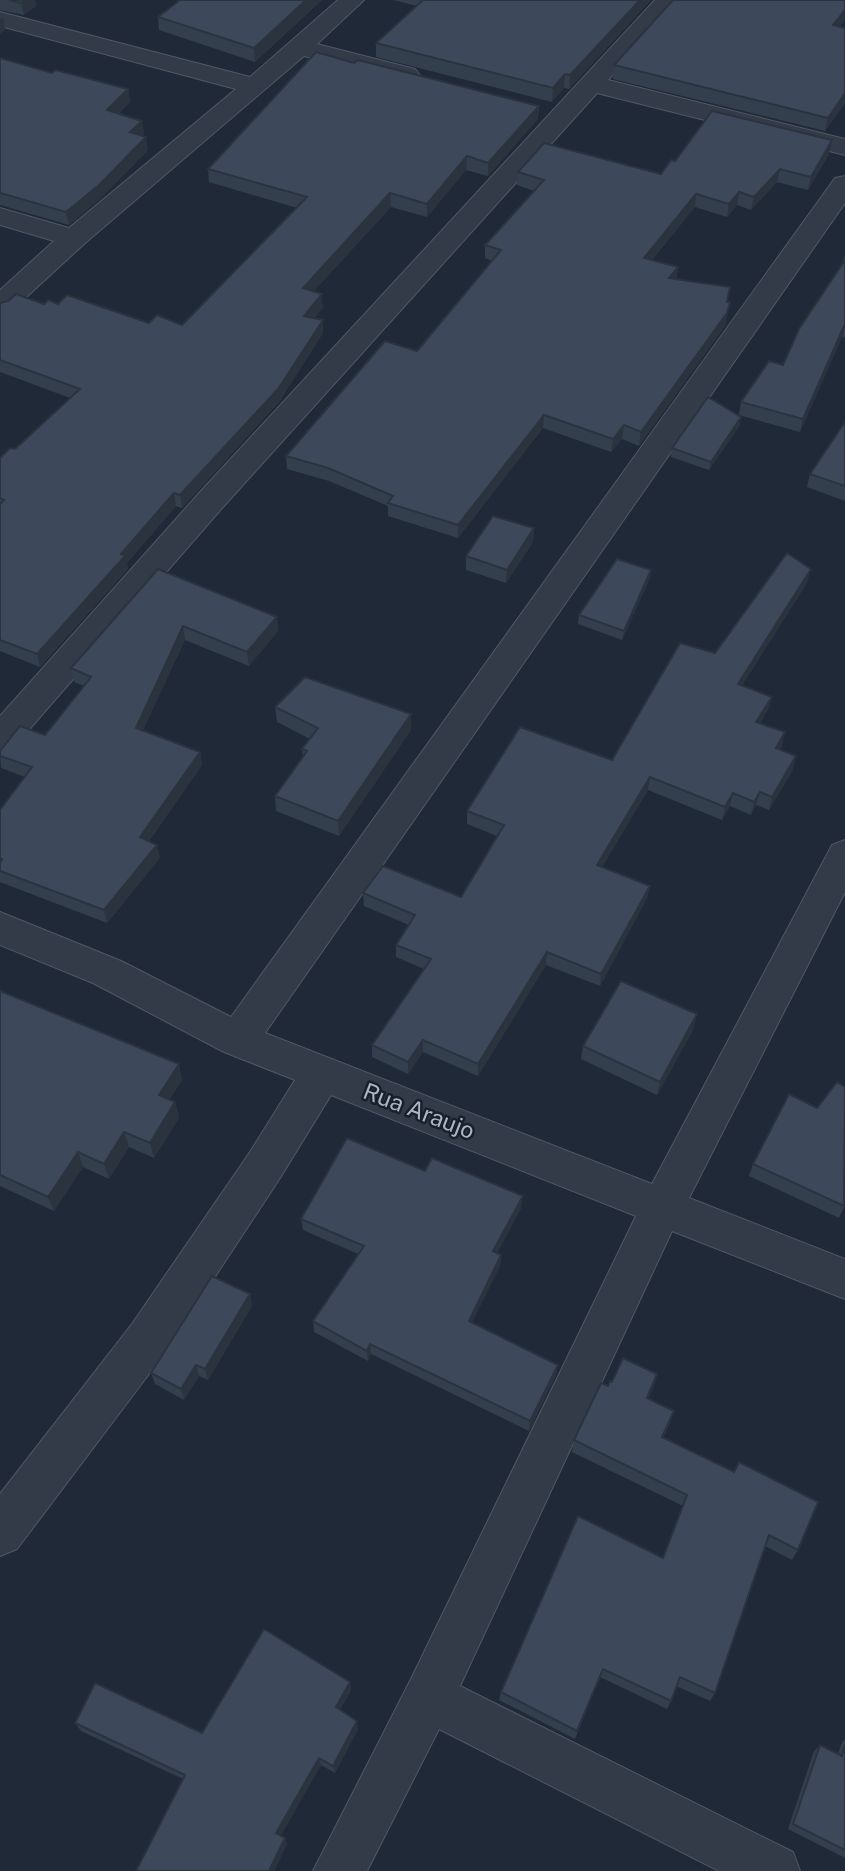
<svg xmlns="http://www.w3.org/2000/svg" width="845" height="1871" font-family="'Public Sans',sans-serif">
	<style>
		.lines { fill: none; stroke-linecap: round; stroke-linejoin: round }
		.minor-casing { stroke: #505866; stroke-width: 2 }
		.minor { fill: #333b48; fill-rule: evenodd }
		.wall { fill: #343f4d }
		.shaded-wall { fill: #2b333f }
		.building { fill: #3d495a; stroke: #2b333f; stroke-width: 2 }
		.labels { text-anchor: middle; stroke-width: 5; stroke-linejoin: round; paint-order: stroke }
		.street-label { font-size: 23px; fill: #adb5c5; stroke: #18202c }
	</style>
	<rect width="100%" height="100%" fill="#1f2937"/>
	<g class="lines">
		<g class="minor-casing">
			<path id="minor" d="M338 0H364L317 44 415 69 419 74 415 79 406 82 304 56 84 244 10 312 0 315V290L54 241 0 225V208L69 228 236 89 0 26V12L250 77Z
				M655 0H680L608 80 845 139V155L597 93 223 507 13 748 0 752V716L201 491Z
				M845 176V203L265 1033 652 1184 832 845 845 840V892L689 1198 845 1259V1299L672 1231 460 1686 793 1852 800 1871H719L439 1729 367 1871H313L411 1679 636 1216 331 1095 280 1178 164 1354 17 1549 0 1556V1494L132 1324 250 1152 295 1080 224 1052 93 983 0 945V912L121 961 231 1017 835 178Z"/>
		</g>
		<use href="#minor" class="minor"/>
	</g>
	<path class="wall" d="M0 0H35L36 6 24 15 0 10Z
		M180 0H322L255 62 159 30 158 17Z
		M393 0H651L569 89 564 88 552 102 376 57V43L417 6Z
		M845 0V20L840 27 845 103 825 131 613 79 614 65Z
		M0 58 52 73 128 89 130 102 119 113 142 121 144 133 142 136 148 150 101 198 69 225 0 205Z
		M354 63 539 106 538 119 488 176 466 170 427 217 391 207 313 292 323 308 314 318 323 333 279 402 182 508 176 506 127 563 128 569 40 667 0 651V458L15 449 70 398 0 372V303L58 304 149 323 182 325 297 208 209 182 208 169Z
		M829 154 808 190 777 182 751 210 737 205 727 217 695 207 652 260 678 267 676 279 730 302 725 326 639 446 622 439 611 452 543 428 458 538 388 516V506L329 481 287 469 286 456 417 351 492 261 485 258V245L534 191 517 185 518 172 661 174 675 161Z
		M845 255V338L842 337 800 432 739 415 741 402 783 365 841 266Z
		M845 422V501L807 487 810 474Z
		M740 425 709 470 671 457 672 448Z
		M534 528 533 542 506 583 466 570V556Z
		M158 569 277 617 278 631 249 666 185 640 143 730 200 752 202 765 149 841 160 858 107 923 0 882V810L25 777 1 768 0 751 45 735 84 686 74 682 71 668Z
		M650 578 622 640 578 624 579 615Z
		M807 583 742 685 772 697 768 710 760 723 782 746 779 750 793 770 769 810 756 805 751 815 730 806 722 820 648 790 602 867 650 886 647 898 600 986 546 965 478 1076 423 1052 408 1074 372 1057V1045L424 969 396 957V945L409 925 364 906 363 893 461 897 497 836 467 824V811L612 760 715 653Z
		M275 707 411 730 339 836 276 811 275 796 303 756 302 749 310 739 277 722Z
		M0 991 179 1064 182 1080 169 1100 175 1102 179 1118 154 1158 129 1147 109 1179 83 1167 54 1211 0 1186Z
		M694 1028 657 1095 581 1059 583 1046Z
		M817 1108 845 1205 839 1218 749 1176 753 1164Z
		M425 1171 521 1208 497 1253 501 1255 500 1266 472 1322 558 1365 556 1375 529 1431 371 1354 368 1361 314 1332 313 1321 358 1254 303 1230 301 1219Z
		M250 1294 252 1306 208 1380 199 1376 184 1400 155 1384 151 1373Z
		M608 1386H654L648 1399 670 1423 663 1438 798 1550 792 1560 765 1546 715 1693 710 1701 676 1686 671 1701 667 1709 600 1677 575 1739 499 1700 501 1692 663 1558 683 1506 572 1452 574 1440Z
		M350 1682 351 1690 340 1710 358 1729 335 1773 321 1765 281 1835 285 1838 287 1844 274 1871H136L183 1779 81 1731 75 1723 202 1733Z
		M845 1739V1858L788 1829 814 1751 820 1745 838 1754 842 1742Z"/>
	<path class="shaded-wall" d="M25 0H35L36 6 24 15 21 3Z
		M306 0H322L255 62 254 48Z
		M640 0H651L569 89 570 75Z
		M845 10V20L830 39 833 25Z
		M3 17 5 30 0 34V20Z
		M565 74 564 88 552 102 553 88Z
		M128 89 130 102 109 122 107 110Z
		M845 93V103L825 131 828 118Z
		M539 106 538 119 488 176V163Z
		M142 121 144 133 132 145 130 132Z
		M146 137 148 150 101 198 69 225 66 212Z
		M832 140 829 154 808 190 811 177Z
		M467 156 466 170 427 217V204Z
		M780 169 777 182 751 210 754 197Z
		M739 192 737 205 727 217 729 204Z
		M390 193 391 207 304 302 303 288Z
		M696 194 695 207 643 271 644 258Z
		M678 267 676 280 669 278Z
		M322 294 323 308 305 329 304 316Z
		M730 302 725 326 639 446 641 432Z
		M323 320V333L279 402 182 508 180 495Z
		M845 324 842 337 800 432 803 419Z
		M544 415 543 428 458 538V525Z
		M741 417 740 425 709 470 711 462Z
		M624 425 622 439 611 452 613 439Z
		M174 493 176 506 127 563 128 569 40 667 37 654Z
		M534 528 533 542 506 583 507 570Z
		M811 569 807 583 735 697 738 684Z
		M651 570 650 578 622 640 624 631Z
		M277 617 278 631 249 666 247 652Z
		M183 626 185 640 138 741 136 728Z
		M772 697 768 710 753 735 756 722Z
		M411 714V730L339 836 338 821Z
		M785 732 782 746 772 761 776 748Z
		M200 752 202 765 142 850 140 837Z
		M796 756 793 770 769 810 772 797Z
		M650 777 648 790 596 877 597 865Z
		M760 792 756 805 751 815 754 802Z
		M733 793 730 806 722 820 725 807Z
		M157 845 160 858 107 923 104 910Z
		M650 886 647 898 600 986 601 974Z
		M547 952 546 965 478 1076V1064Z
		M697 1014 694 1028 657 1095 660 1082Z
		M423 1040V1052L408 1074V1062Z
		M179 1064 182 1080 163 1110 159 1095Z
		M175 1102 179 1118 154 1158 150 1143Z
		M124 1132 129 1147 109 1179 104 1164Z
		M78 1152 83 1167 54 1211 48 1197Z
		M523 1196 521 1208 492 1262 493 1251Z
		M501 1255 500 1266 468 1331 469 1321Z
		M250 1294 252 1306 208 1380 205 1369Z
		M370 1344 371 1354 368 1361 367 1351Z
		M196 1365 199 1376 184 1400 181 1389Z
		M558 1365 556 1375 529 1431 530 1421Z
		M657 1374 654 1386 643 1411 647 1398Z
		M350 1682 351 1690 337 1715 336 1707Z
		M357 1721 358 1729 335 1773 333 1766Z
		M319 1758 321 1765 279 1839 276 1833Z
		M285 1838 287 1844 274 1871H269Z"/>
	<path class="building" d="M9 0H25L21 3Z
		M180 0H306L254 48 158 17Z
		M423 0H640L570 75 565 74 553 88 376 43Z
		M673 0H845V10L833 25 845 28V93L828 118 614 65Z
		M316 52 354 63 358 60 539 106 488 163 467 156 427 204 390 193 303 288 322 294 304 316 323 320 278 389 180 495 174 493 121 554 125 556 37 654 0 640V504L4 500 0 498V458L10 448 15 449 80 389 0 360V303L8 301 16 294 44 304 48 300 58 304 67 295 149 323 157 315 182 325 307 197 208 169Z
		M0 58 52 73 56 70 128 89 107 110 142 121 130 132 146 137 99 185 66 212 0 193Z
		M712 111 832 140 811 177 780 169 754 197 739 192 729 204 696 194 644 258 678 267 669 278 730 287 727 302H730L727 313 641 432 624 425 613 439 544 415 458 525 388 503 393 496 328 468 286 456 385 341 417 351 501 250 485 245 544 180 518 172 544 143 661 174 671 160 675 161Z
		M845 260V324L803 419 741 402 769 361 783 365 799 329Z
		M708 397 741 417 711 462 672 448Z
		M845 422V486L810 474Z
		M493 516 534 528 507 570 466 556Z
		M787 553 811 569 738 684 772 697 756 722 785 732 776 748 796 756 772 797 760 792 754 802 733 793 725 807 650 777 597 865 650 886 601 974 547 952 478 1064 423 1040 408 1062 372 1045 431 959 396 945 415 915 363 893 383 866 461 897 504 825 467 811 520 727 612 760 680 643 715 653Z
		M617 559 651 570 624 631 579 615Z
		M158 569 277 617 247 652 183 626 136 728 200 752 140 837 157 845 104 910 0 871V863L2 859H0V810L32 767 0 756V751L20 726 45 735 91 677 71 668Z
		M305 677 411 714 338 821 275 796 307 751 302 749 318 728 275 707Z
		M621 981 697 1014 660 1082 583 1046Z
		M0 991 179 1064 159 1095 175 1102 150 1143 124 1132 104 1164 78 1152 48 1197 0 1175Z
		M837 1082 845 1087 844 1206 753 1164 789 1094 817 1108Z
		M347 1138 425 1171 432 1158 523 1196 493 1251 501 1255 469 1321 558 1365 530 1421 370 1344 367 1351 313 1321 364 1246 301 1219Z
		M212 1276 250 1294 205 1369 196 1365 181 1389 151 1373Z
		M623 1358 657 1374 647 1398 674 1411 662 1437 734 1472 739 1462 818 1502 798 1550 769 1535 715 1693 680 1677 671 1701 603 1669 577 1731 501 1692 578 1516 663 1558 687 1495 574 1440 601 1383 608 1386 610 1381 612 1382Z
		M264 1629 350 1682 336 1707 357 1721 333 1766 319 1758 276 1833 285 1838 269 1871H136L185 1775 75 1723 95 1683 202 1733Z
		M820 1745 842 1756 845 1745V1850L793 1824Z"/>
	<g class="labels">
		<g class="street-label">
			<text transform="translate(419 1111) rotate(21)" y="8">Rua Araujo</text>
		</g>
	</g>
</svg>
